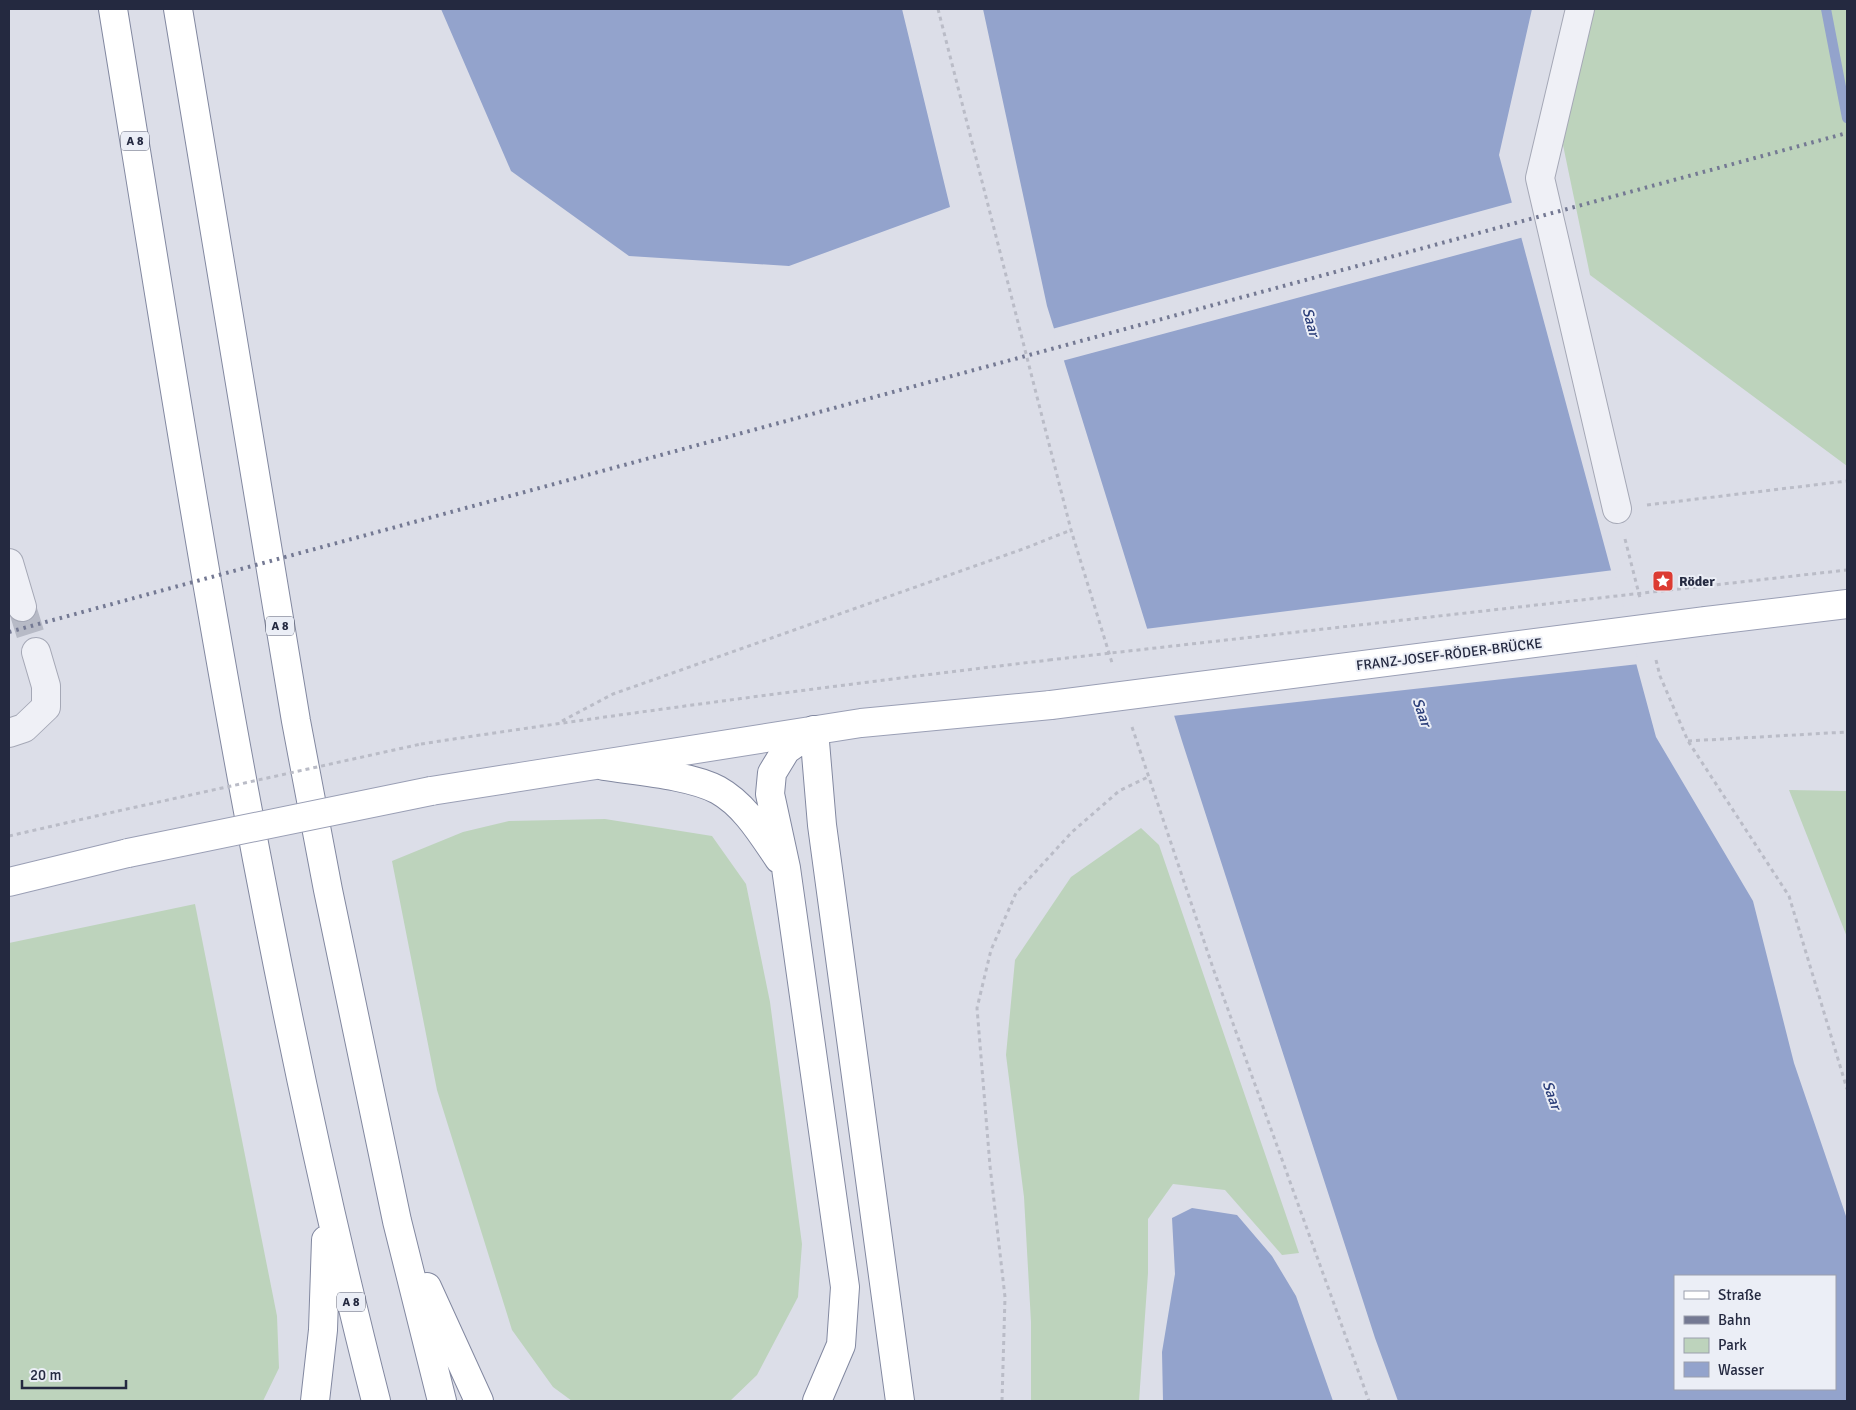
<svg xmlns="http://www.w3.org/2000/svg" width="1856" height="1410" font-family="Signika,sans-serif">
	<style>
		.green { fill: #bdd3bc }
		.water { fill: #93a3cc; fill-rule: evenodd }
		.pier { fill: #dcdee8 }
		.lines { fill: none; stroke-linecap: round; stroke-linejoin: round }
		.stream { stroke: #93a3cc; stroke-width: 10 }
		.minor-tunnel { stroke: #b7bac6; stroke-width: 28; stroke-dasharray: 28 14; stroke-linecap: butt }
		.minor-casing { stroke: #a5a8b6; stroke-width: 30 }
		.major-casing { stroke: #9a9fb5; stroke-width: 30 }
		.highway-casing { stroke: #8288a0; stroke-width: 30 }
		.path { stroke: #babcc7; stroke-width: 3; stroke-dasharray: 4 4; stroke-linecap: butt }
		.minor { stroke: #eff0f6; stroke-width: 28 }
		.major { stroke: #fff; stroke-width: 28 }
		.highway { stroke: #fff; stroke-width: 28 }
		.rail { stroke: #747993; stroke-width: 4; stroke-dasharray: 2.5 5; stroke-linecap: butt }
		.major-bridge-casing { stroke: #9a9fb5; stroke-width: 30; stroke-linecap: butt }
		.path-bridge { stroke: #babcc7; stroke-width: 3; stroke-dasharray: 4 4; stroke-linecap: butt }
		.major-bridge { stroke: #fff; stroke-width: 28 }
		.labels { text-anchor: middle; stroke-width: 4; stroke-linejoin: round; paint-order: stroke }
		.shield { fill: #ebeef6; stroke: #606477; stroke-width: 1 }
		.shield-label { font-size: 12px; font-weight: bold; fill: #242940 }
		.poi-label { font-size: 14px; font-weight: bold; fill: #242940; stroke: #ebeef6; text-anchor: start }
		.street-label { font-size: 14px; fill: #242940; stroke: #ebeef6 }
		.water-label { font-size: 15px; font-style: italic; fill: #2a3d78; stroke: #ebeef6 }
	</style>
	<rect width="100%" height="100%" fill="#dcdee8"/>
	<path class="green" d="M1586 9H1847V466L1590 275 1563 145Z
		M1789 790 1847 791V937Z
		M605 819 712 836 746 884 770 1002 802 1244 798 1297 757 1375 730 1401H572L553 1387 512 1330 437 1090 392 861 463 832 509 821Z
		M1141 828 1159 845 1299 1253 1282 1255 1225 1190 1173 1184 1148 1219V1273L1139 1401H1031V1322L1024 1197 1006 1055 1015 960 1071 877Z
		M195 904 277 1316 279 1368 263 1401H9V943Z"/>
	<path class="water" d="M441 9H902L950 207 789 266 629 256 511 171Z
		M983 9H1532L1499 155 1656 737 1753 901 1794 1063 1847 1219V1401H1398L1375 1338 1182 741 1047 306ZM1675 1276H1835V1389H1675Z
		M1192 1208 1237 1215 1272 1256 1296 1296 1333 1401H1163L1162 1352 1175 1274 1172 1218Z"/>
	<path class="pier" d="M1514 202 1524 237 1062 361 1052 329Z
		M1614 570 1639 664 1172 716 1145 629Z"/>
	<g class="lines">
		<path class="stream" d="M1826 9 1847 118"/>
		<path class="minor-tunnel" d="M22 607 36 652"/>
		<g class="minor-casing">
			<path id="minor" d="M1580 9 1540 178 1617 509
				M9 563 22 607
				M9 733 24 728 46 707V686L36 652"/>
		</g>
		<g class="major-casing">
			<path id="major" d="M1706 621 1847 604
				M431 791 861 723 1051 705
				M9 882 128 853"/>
		</g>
		<g class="highway-casing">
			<path id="highway" d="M113 9C189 475 259 943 376 1401
				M178 9 296 721 328 890 397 1221 442 1401
				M814 730 786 750 772 773 770 794 786 868 845 1287 841 1345 817 1401
				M814 730 822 825 900 1401
				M604 766C636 771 690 775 718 790 745 805 762 834 779 859
				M427 1287 479 1401
				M315 1401 323 1330 326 1240"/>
		</g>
		<path class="path" d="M938 9 1071 530 1113 666
			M1647 505 1847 481
			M1625 539 1640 598
			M1656 660 1660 676 1688 741 1789 896 1847 1089
			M562 721 613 694 1023 549 1071 530
			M1132 727 1213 968 1369 1401
			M1688 741 1847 732
			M421 744C630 712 839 685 1049 660
			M9 836 118 811
			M1002 1401 1005 1297 990 1166 977 1008 991 950 1016 893 1072 832 1119 791 1148 777"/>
		<use href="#minor" class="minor"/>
		<use href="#major" class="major"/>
		<use href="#highway" class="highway"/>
		<path class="rail" d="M9 632 1847 133"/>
		<g class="major-bridge-casing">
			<path id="major-bridge" d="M1051 705 1706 621
				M128 853 431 791"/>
		</g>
		<path class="path-bridge" d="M1049 660 1847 570
			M118 811 421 744"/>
		<use href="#major-bridge" class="major-bridge"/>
	</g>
	<defs>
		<g id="sight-square" transform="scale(1.125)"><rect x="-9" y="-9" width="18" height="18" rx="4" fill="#dc3b32" stroke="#ebeef6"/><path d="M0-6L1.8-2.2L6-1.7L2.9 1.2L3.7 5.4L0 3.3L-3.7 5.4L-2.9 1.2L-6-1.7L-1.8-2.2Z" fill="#fff"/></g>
	</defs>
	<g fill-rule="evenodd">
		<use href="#sight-square" x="1663" y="581"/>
	</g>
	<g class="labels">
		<g class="shield">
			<rect x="121" y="131.5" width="28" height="19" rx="4"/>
			<rect x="266" y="616.5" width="28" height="19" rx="4"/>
			<rect x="337" y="1292.5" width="28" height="19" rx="4"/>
		</g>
		<g class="shield-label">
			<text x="135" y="145">A 8</text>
			<text x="280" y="630">A 8</text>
			<text x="351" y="1306">A 8</text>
		</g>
		<g class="poi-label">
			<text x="1679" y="586">Röder</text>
		</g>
		<g class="street-label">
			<text transform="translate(1449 654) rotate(-7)" y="5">FRANZ-JOSEF-RÖDER-BRÜCKE</text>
		</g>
		<g class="water-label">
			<text transform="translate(1311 322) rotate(75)" y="5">Saar</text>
			<text transform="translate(1422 712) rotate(71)" y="5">Saar</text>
			<text transform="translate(1552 1095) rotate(71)" y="5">Saar</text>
		</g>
	</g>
	<rect width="1856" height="1410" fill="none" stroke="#242940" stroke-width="20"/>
	<rect x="1674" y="1275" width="162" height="115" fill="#ebeef6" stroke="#9b9fad"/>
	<rect x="1684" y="1291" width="25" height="8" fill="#ffffff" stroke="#9b9fad"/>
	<text x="1718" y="1300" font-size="15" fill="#242940">Straße</text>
	<rect x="1684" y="1316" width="25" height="8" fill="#747993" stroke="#9b9fad"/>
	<text x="1718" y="1325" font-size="15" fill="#242940">Bahn</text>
	<rect x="1684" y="1338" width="25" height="15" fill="#bdd3bc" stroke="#9b9fad"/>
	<text x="1718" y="1350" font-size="15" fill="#242940">Park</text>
	<rect x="1684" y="1362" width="25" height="15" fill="#93a3cc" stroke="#9b9fad"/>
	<text x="1718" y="1375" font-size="15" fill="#242940">Wasser</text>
	<path d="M22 1380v8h104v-8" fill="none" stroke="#242940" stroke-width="2.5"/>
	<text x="30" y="1380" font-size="15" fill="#242940" stroke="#ebeef6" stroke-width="4" paint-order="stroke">20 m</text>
</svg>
